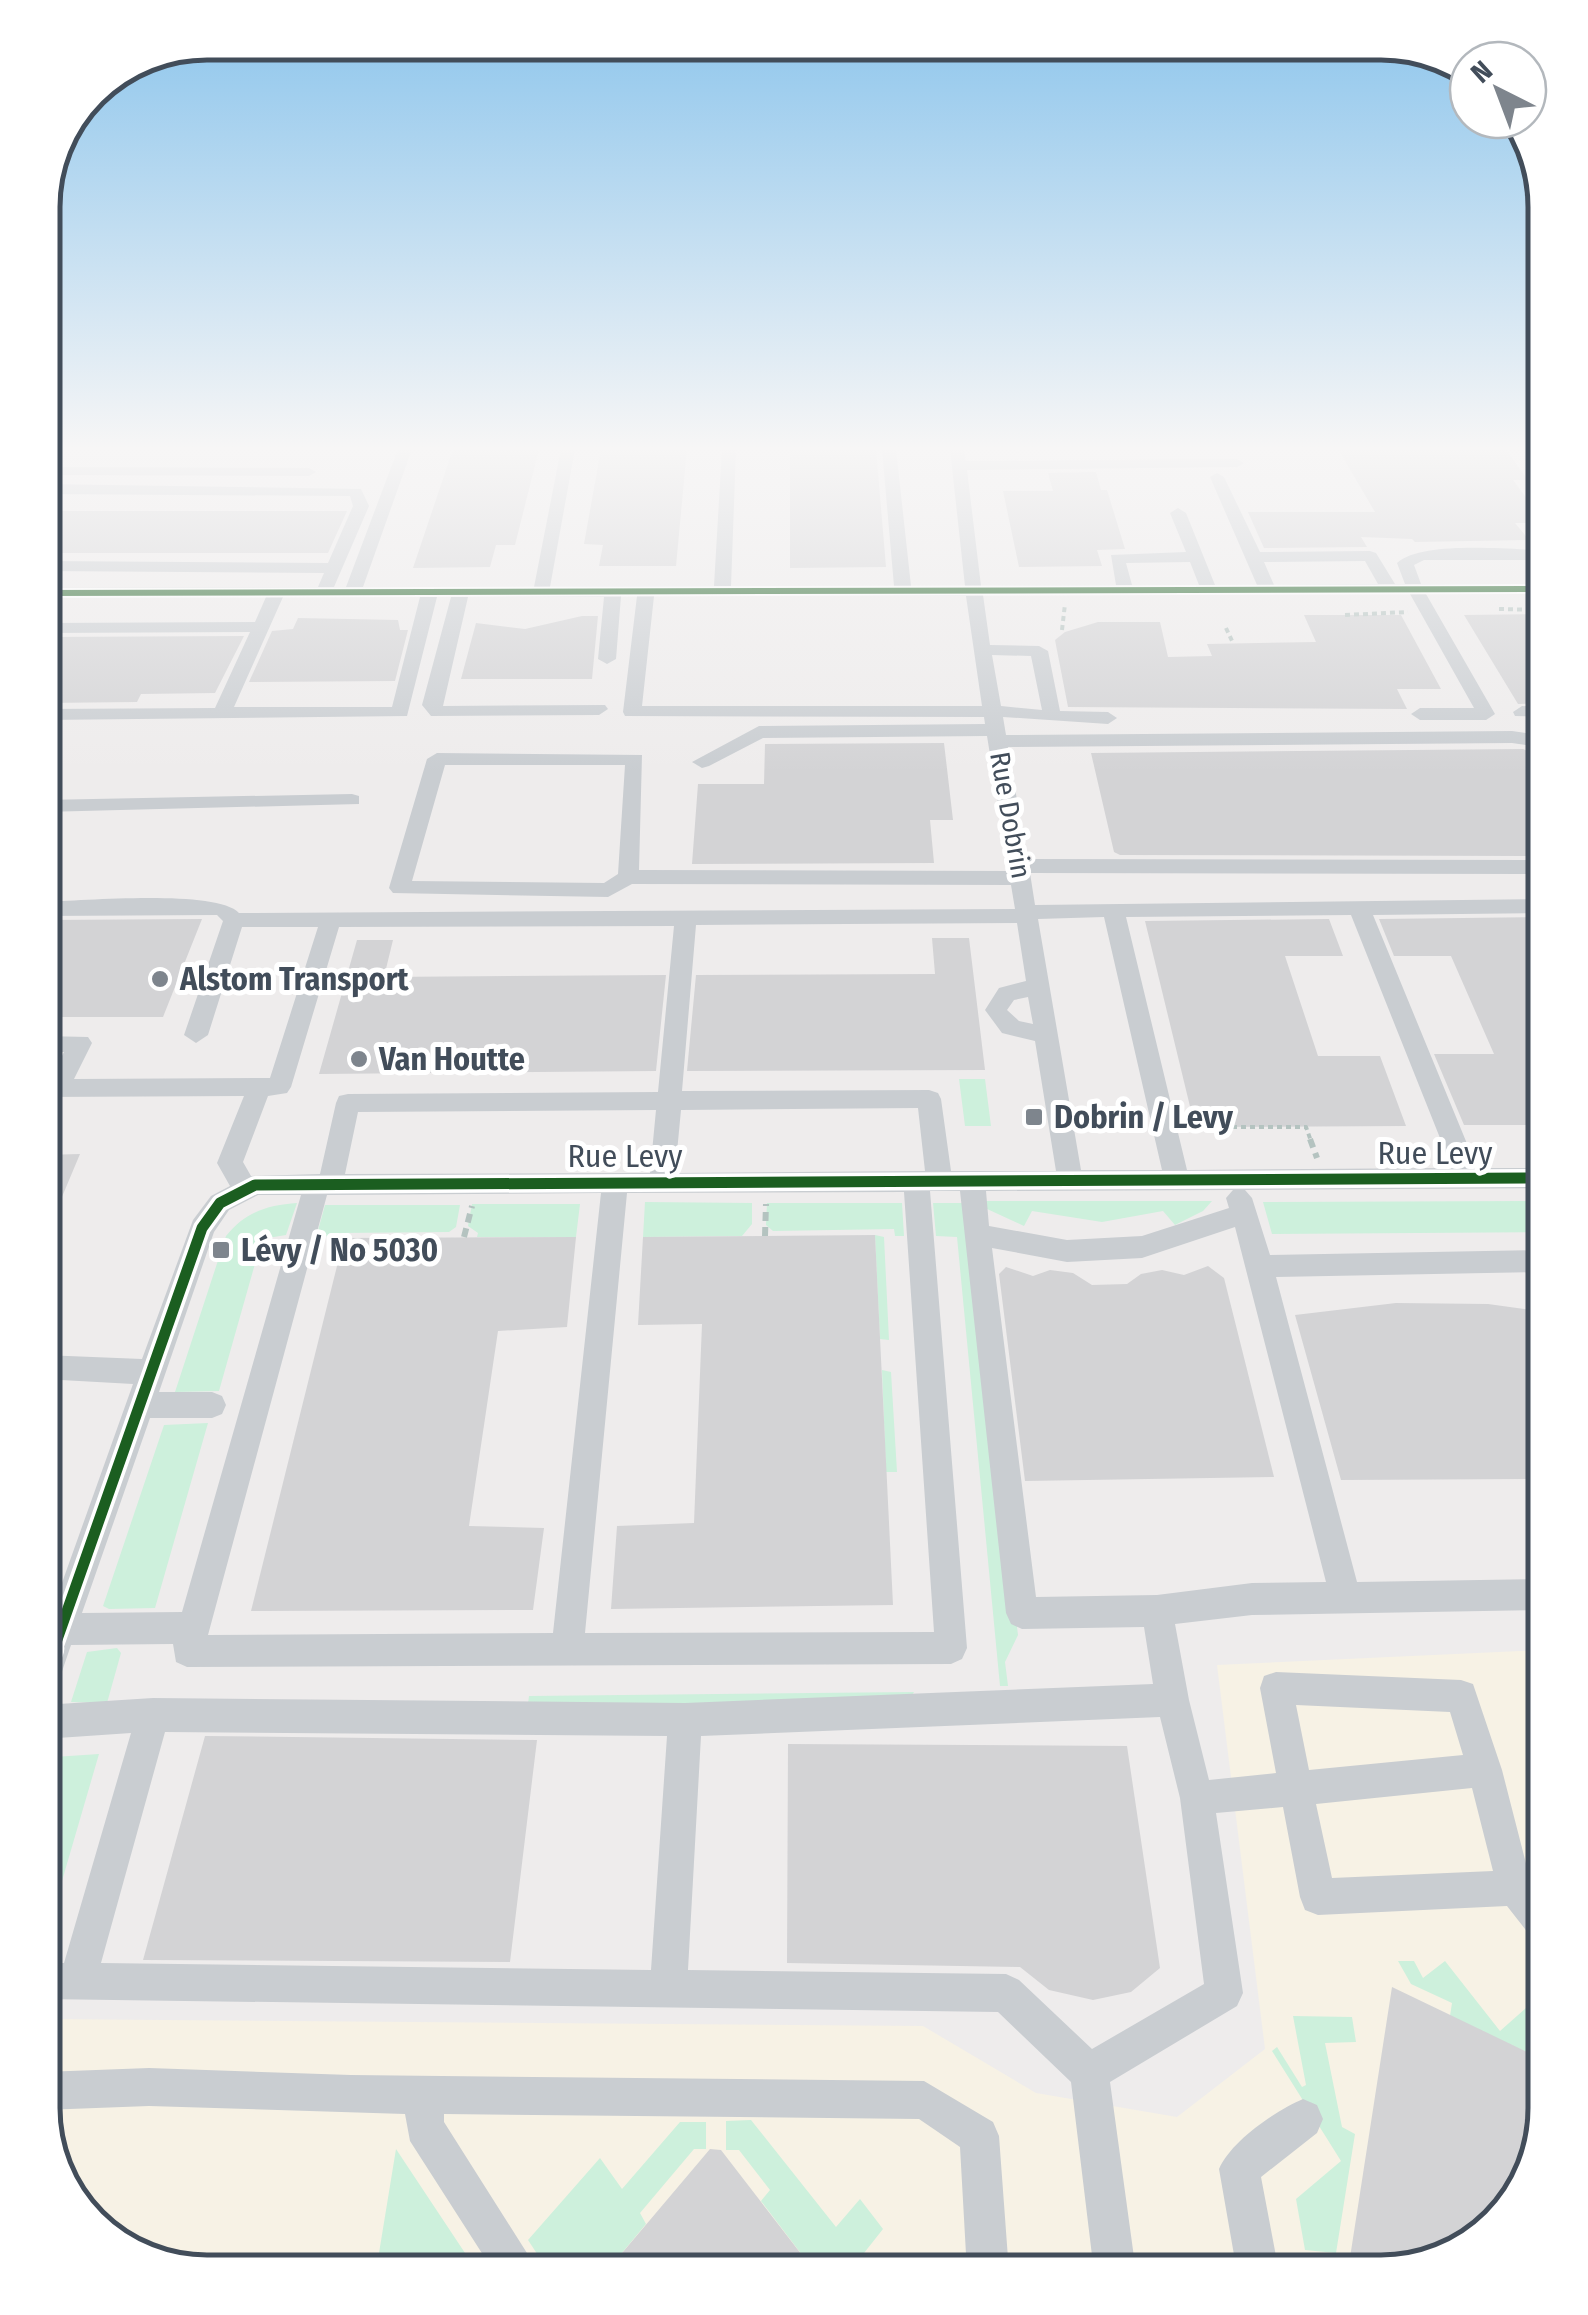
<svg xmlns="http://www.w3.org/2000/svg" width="1588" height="2315" font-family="'Fira Sans Condensed',sans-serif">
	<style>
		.commercial { fill: #f7f2e5 }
		.green { fill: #cdf0dc }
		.building { fill: #d3d3d5 }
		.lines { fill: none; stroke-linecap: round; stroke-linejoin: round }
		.path-far1 { stroke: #b4c3c0; stroke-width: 4; stroke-dasharray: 5 4; stroke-linecap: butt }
		.path { stroke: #b4c3c0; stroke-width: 6; stroke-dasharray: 9 6; stroke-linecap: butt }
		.minor { fill: #c9cdd1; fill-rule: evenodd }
		.cycleway-far2-casing { stroke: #fff; stroke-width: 10 }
		.cycleway-far1-casing { stroke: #fff; stroke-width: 18 }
		.cycleway-casing { stroke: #fff; stroke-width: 21 }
		.cycleway-far2 { stroke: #1b5e20; stroke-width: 6 }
		.cycleway-far1 { stroke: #1b5e20; stroke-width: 11 }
		.cycleway { stroke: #1b5e20; stroke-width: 15 }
		.poi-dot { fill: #7e858d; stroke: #fff; stroke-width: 4 }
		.labels { text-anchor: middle; stroke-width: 10; stroke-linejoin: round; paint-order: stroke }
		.far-street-label { font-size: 28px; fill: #424d5a; stroke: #fff }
		.poi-label { font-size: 32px; font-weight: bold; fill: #424d5a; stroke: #fff; text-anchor: start }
		.street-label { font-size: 32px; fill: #424d5a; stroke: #fff }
		.rim { fill: none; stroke: #424d5a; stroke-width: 5 }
	</style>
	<rect width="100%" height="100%" fill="#eeecec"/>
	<path class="commercial" d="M1545 1650V2109L1523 2191 1463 2251 1382 2272H197L124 2250 64 2190 43 2108V2019L923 2026 1036 2093 1177 2117 1265 2049 1217 1665Z"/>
	<path class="green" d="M959 1079H985L991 1126H965Z
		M985 1201H1212L1203 1211 1175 1225 1163 1211 1102 1222 1032 1211 1024 1226 985 1208Z
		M1545 1201V1232L1272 1234 1263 1202Z
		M645 1202 752 1203V1224L742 1236 643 1237Z
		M297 1203 286 1235 262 1239 219 1391 175 1392 226 1236C245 1212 268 1205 297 1203Z
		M767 1203H902L904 1236H895L894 1229 773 1231 766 1225Z
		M933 1203H964L1018 1635 1005 1662 1008 1686H1000L957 1237 936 1236Z
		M472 1204H580L576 1237H477L478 1233 468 1226Z
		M325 1205H460L456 1227 449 1232 339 1233 320 1238 317 1234Z
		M875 1235 884 1237 889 1340 880 1339Z
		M882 1370 891 1372 897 1472H886Z
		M208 1423 155 1608 109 1609 103 1606 164 1425Z
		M117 1648 121 1653 107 1703 71 1702 87 1652Z
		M914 1692 909 1700 847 1705 528 1704 529 1696Z
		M99 1754 43 1946V1792L54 1757Z
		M1398 1961H1414L1423 1978 1445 1961 1500 2031 1545 1991V2061L1450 2016 1452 2003 1411 1984Z
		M1293 2016 1352 2017 1356 2042 1325 2043 1342 2127 1355 2134 1336 2253 1305 2250 1296 2199 1341 2161 1272 2051 1277 2047 1302 2087 1306 2085Z
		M751 2120 836 2227 860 2199 883 2229 849 2272H815L761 2201 770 2190 739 2150H726V2121Z
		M680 2122H706V2149H694L640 2213 646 2224 606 2272 595 2264 588 2272H549L528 2240 600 2158 622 2189Z
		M396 2149 465 2253H379Z"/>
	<path class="building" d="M453 449H539L515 545H496L490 567 413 568Z
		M601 449H687L676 566H599L603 545 584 544Z
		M790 449H876L886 567 790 568Z
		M1338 449H1505L1528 480H1513L1545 523H1515L1529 540 1415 542 1412 539 1361 537 1367 547 1264 548 1248 512H1375Z
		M1096 472 1101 490H1107L1125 549 1097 550 1102 566 1019 567 1003 491H1053L1048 473Z
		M43 511H347L328 553H43Z
		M1546 614V703L1518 704 1464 615Z
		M1304 615H1401L1441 689H1397L1407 709 1068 707 1055 640 1065 632 1098 622H1160L1168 657 1212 656 1207 644 1316 642Z
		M582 616H598L592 679H461L476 623 525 629Z
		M298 618 398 620 400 630H408L395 681 249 682 272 631 293 629Z
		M244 636 215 693 141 694 137 702 43 703V637Z
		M944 743 953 820H930L934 863 692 864 698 784H764L765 744Z
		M1523 749 1546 759V856L1120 855 1114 852 1091 753Z
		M1546 917V1125H1464L1434 1054H1494L1451 956H1394L1379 919Z
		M202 919 163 1017H43V920Z
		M1329 919 1343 956H1285L1318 1056H1380L1406 1126 1195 1127 1145 921Z
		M932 938H969L985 1070 687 1071 696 975 935 974Z
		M357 940H393L384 977 666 975 656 1071 319 1074Z
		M80 1154 43 1242V1155Z
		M875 1235 893 1605 611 1609 617 1526 694 1523 702 1324 638 1325 643 1237Z
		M576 1237 567 1327 498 1331 469 1526 544 1528 533 1610 251 1611 344 1238Z
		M1208 1266 1224 1278 1274 1477 1025 1481 999 1274 1006 1267 1033 1276 1050 1270 1073 1273 1092 1285 1127 1284 1141 1274 1162 1270 1184 1275Z
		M1396 1303 1488 1304 1546 1312V1479L1341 1480 1295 1315Z
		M205 1736 537 1740 510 1962 143 1960Z
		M788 1744 1127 1746 1160 1968 1131 1992 1093 2000 1049 1990 1020 1967 787 1963Z
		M1392 1987 1546 2061V2109L1523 2191 1463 2251 1382 2272H1365L1349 2264Z
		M710 2149 721 2150 815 2272H606Z"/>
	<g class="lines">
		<path class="path-far1" d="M1499 609 1545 610
			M1345 615 1408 612
			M1226 628 1233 643
			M1062 630 1065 604
			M1187 1127H1306L1311 1141"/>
		<path class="path" d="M1310 1139 1317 1158
			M765 1236 766 1204
			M464 1237 472 1206"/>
		<path class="minor" d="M398 449H412L363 587H534L561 449H575L550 587 714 586 722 449H736L731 586H894L882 449H896L911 586H965L950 449H964L966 461 1237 459 1244 463 1237 467 967 470 981 586 1116 585 1111 555 1186 552 1170 513 1178 508 1186 513 1215 585H1257L1210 477 1217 473 1224 477 1260 552 1370 551 1376 553 1395 584H1405L1397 563C1423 540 1509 550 1545 550V560H1424L1414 565 1421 584H1545V594H1426L1495 714 1486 720H1420L1411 714 1420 708H1474L1410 594 983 595 990 645 1039 646 1048 651 1060 711 1108 712 1117 718 1108 724 1003 717 1006 735 1512 731 1545 736V748L1512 743 1008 747 1027 859 1545 860V874L1030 873 1035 905 1545 899V913L1373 915 1477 1168H1545V1188L1245 1190 1252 1198 1270 1255 1545 1250V1272L1276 1277 1357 1582 1545 1579V1610L1252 1615 1175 1624 1189 1700 1209 1780 1276 1773 1260 1688 1264 1676 1276 1672 1461 1680 1473 1684 1502 1770 1530 1879 1545 1897V1943L1532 1938 1507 1906 1318 1915 1305 1910 1300 1897 1283 1807 1216 1813 1243 1993 1237 2006 1110 2082 1136 2272H1094L1071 2082 998 2012 43 1999V1963H64L131 1733 43 1739V1705L153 1698 685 1703 1153 1684 1144 1627 1022 1629 1011 1624 1006 1613 960 1191H930L967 1648 962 1659 951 1664 187 1667 176 1662 173 1644 71 1645 55 1692 43 1696V1636L133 1384 43 1379V1355L142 1359 193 1220 211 1196 230 1186 217 1163 244 1096 43 1097V1079H50L64 1052H43V1036L88 1037 92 1043 74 1079 270 1078 318 927H242L208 1035 196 1043 184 1035 223 921 217 915 43 916V902C82 901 216 889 239 913L1015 909 1011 885 632 884 608 897 393 893 389 888 427 759 437 753 642 755 639 870 1009 871 987 736 763 738 709 766 702 768 692 762 759 726 985 724 984 717 625 716 623 712 637 596H621L616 659 607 664 598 659 604 597H468L443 706 605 705 608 709 599 715 431 716 422 705 451 597H437L407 716 43 720V709L215 708 250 632 43 633V623L255 622 266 597 43 598V588L318 587 324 573 43 571V561L328 563 353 506 350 496 43 494V484L361 489 369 506 334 587H346ZM1365 561 1378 584 1274 585 1264 562ZM1190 562 1199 585H1132L1126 563ZM654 596H966L982 706H642ZM283 597H420L392 707H234ZM992 655 1031 656 1042 710 1001 706ZM445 765H625L618 874 604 883 412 881ZM1351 915 1452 1168 1187 1170 1126 917ZM1104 917 1162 1170H1081L1038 919ZM1017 923 1026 981 999 988 985 1010 1002 1033 1035 1041 1056 1171H951L941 1099 938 1093 929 1090 682 1091 696 925ZM674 926 658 1092 348 1094 339 1096 336 1103 320 1174 251 1176 243 1162 268 1096 287 1093 291 1087 339 927ZM1028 997 1033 1024 1019 1021 1007 1010 1014 1000ZM918 1108 925 1171 675 1173 681 1110ZM656 1110 650 1173 345 1174 358 1112ZM1233 1190 1226 1198 1229 1208 1142 1236 1067 1240 989 1226 986 1191ZM904 1192 934 1632 585 1633 627 1193ZM601 1193 553 1633 208 1635 327 1195ZM258 1195H301L182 1612 82 1613 150 1418H212L222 1414 226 1405 222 1396 212 1392H159L214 1232 229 1210ZM1235 1227 1326 1582 1252 1583 1157 1595 1036 1597 992 1248 1067 1262 1142 1258ZM1296 1705 1450 1712 1463 1755 1309 1770ZM1160 1717 1180 1798 1204 1984 1092 2049 1019 1980 1006 1974 688 1970 701 1736ZM165 1732 667 1736 651 1970 101 1963ZM1472 1788 1493 1871 1332 1878 1316 1804Z
			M43 467 309 468 316 472 309 476 43 475Z
			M1522 706 1545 707V717L1515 716 1513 712Z
			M352 794 359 796V804L43 812V800Z
			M149 2068 351 2075 924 2081 993 2122 999 2136 1009 2272H967L960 2147 919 2119 444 2114V2122L539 2272H494L410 2141 405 2114 149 2106 43 2110V2072Z
			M1303 2099 1317 2105 1323 2119 1317 2133 1261 2177 1279 2272H1237L1219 2169C1231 2141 1275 2111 1303 2099Z"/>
		<g class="cycleway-far2-casing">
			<path id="cycleway-far2" d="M43 593 1545 589"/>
		</g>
		<g class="cycleway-far1-casing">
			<path id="cycleway-far1" d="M53 1651 202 1228 220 1203 255 1185 1545 1178"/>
		</g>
		<g class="cycleway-casing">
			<path id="cycleway" d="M43 1680 54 1649"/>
		</g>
		<use href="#cycleway-far2" class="cycleway-far2"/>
		<use href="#cycleway-far1" class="cycleway-far1"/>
		<use href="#cycleway" class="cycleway"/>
	</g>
	<linearGradient id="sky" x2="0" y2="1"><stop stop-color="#8ac4ec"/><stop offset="0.58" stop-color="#f7f6f6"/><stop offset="1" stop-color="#f7f6f6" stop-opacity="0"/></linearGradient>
	<rect width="1588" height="773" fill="url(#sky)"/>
	<g class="poi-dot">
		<circle cx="160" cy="979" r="10"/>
		<circle cx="359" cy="1059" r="10"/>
		<rect x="1024" y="1107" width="20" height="20" rx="5"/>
		<rect x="211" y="1240" width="20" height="20" rx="5"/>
	</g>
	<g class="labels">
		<g class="far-street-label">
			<text transform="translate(1011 815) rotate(80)" y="10">Rue Dobrin</text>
		</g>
		<g class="poi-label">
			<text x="180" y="990">Alstom Transport</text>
			<text x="379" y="1070">Van Houtte</text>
			<text x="1054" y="1128">Dobrin / Levy</text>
			<text x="241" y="1261">Lévy / No 5030</text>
		</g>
		<g class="street-label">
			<text x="1435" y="1164">Rue Levy</text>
			<text x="625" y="1167">Rue Levy</text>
		</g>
	</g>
	<path d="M0 0H1588V2315H0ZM207 60H1381A147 147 0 0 1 1528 207V2108A147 147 0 0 1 1381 2255H207A147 147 0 0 1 60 2108V207A147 147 0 0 1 207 60Z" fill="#fff" fill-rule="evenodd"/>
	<path class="rim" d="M207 60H1381A147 147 0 0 1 1528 207V2108A147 147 0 0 1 1381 2255H207A147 147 0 0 1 60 2108V207A147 147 0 0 1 207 60Z"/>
	<g transform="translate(1498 90) rotate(318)"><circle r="48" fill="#ffffff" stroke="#b3b8bd" stroke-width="2.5"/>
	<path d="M0-8L18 38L0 25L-18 38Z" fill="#7e858d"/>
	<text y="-15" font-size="28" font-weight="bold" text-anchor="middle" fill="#424d5a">N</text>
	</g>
</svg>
